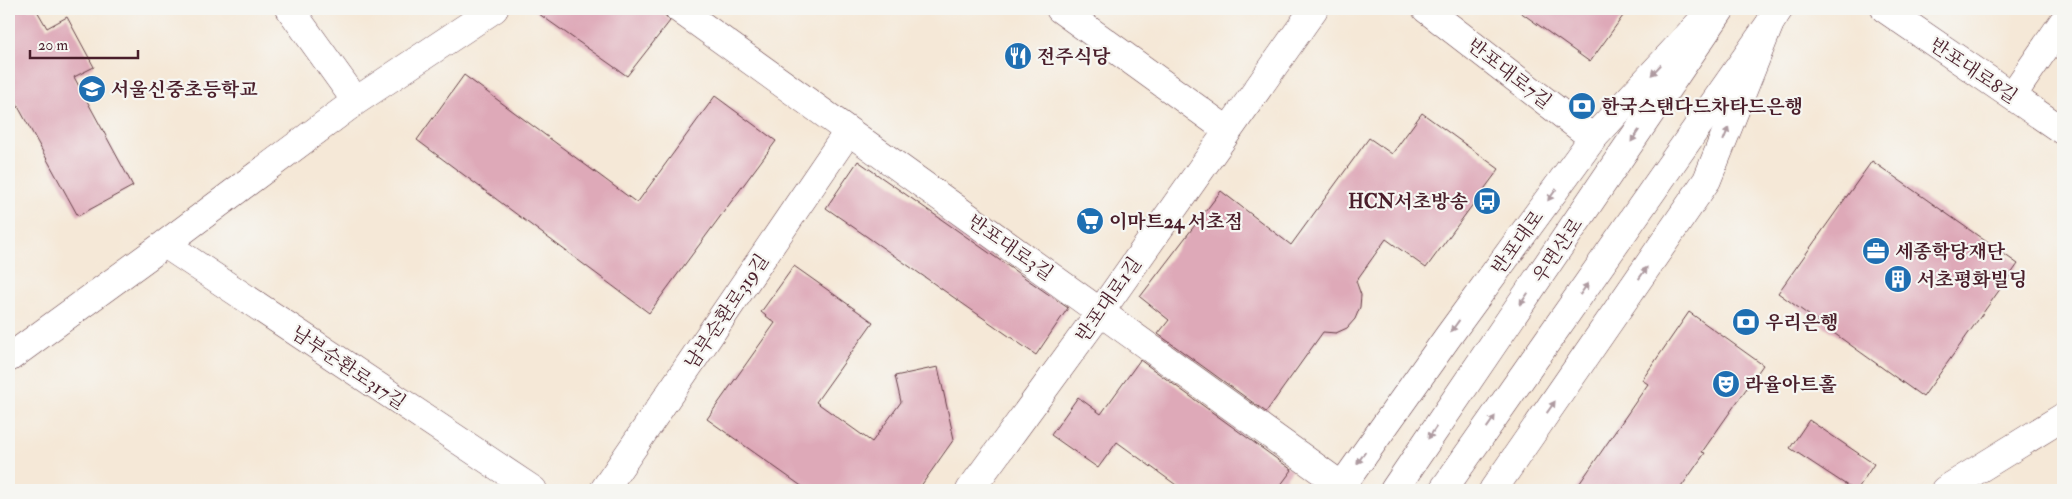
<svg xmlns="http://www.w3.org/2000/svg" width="2072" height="499" font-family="'IM FELL Double Pica','Noto Serif KR',serif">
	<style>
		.building { fill: #dea9b8 }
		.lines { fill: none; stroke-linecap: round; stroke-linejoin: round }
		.minor-casing { stroke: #643d45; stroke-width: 29 }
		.major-casing { stroke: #643d45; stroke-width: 29 }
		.highway-casing { stroke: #643d45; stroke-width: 29 }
		.minor { stroke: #fff; stroke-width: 28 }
		.major { stroke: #fff; stroke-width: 28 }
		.highway { stroke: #fff; stroke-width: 28 }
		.oneway { fill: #ae9aa0 }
		.labels { text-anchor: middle; stroke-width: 4.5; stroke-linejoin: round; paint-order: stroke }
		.poi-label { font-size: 19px; font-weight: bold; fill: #4a1f2b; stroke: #f6f6f2; text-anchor: start }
		.street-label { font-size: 19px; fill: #4a1f2b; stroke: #f6f6f2 }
	</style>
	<rect width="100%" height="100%" fill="#f6f6f2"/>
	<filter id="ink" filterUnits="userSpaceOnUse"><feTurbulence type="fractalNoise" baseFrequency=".02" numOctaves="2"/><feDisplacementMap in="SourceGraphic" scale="10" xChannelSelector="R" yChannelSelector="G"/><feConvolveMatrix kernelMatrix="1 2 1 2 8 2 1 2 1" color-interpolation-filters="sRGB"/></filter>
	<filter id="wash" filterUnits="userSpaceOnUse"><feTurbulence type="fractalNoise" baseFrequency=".0096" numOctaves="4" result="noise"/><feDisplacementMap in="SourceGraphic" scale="20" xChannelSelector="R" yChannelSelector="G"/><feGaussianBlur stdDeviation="1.12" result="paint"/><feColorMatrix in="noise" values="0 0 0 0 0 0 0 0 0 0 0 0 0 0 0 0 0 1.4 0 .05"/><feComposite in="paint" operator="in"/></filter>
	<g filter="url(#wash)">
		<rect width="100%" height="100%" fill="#f5e8d7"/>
		<g id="blocks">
			<path class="building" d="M9 9H36L47 28 67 17 94 67 74 77 133 186 78 216 9 90Z
				M532 9H655L665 15 670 21 627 76Z
				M1516 9H1628L1590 62Z
				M464 75 637 203 715 96 776 141 649 313 417 140Z
				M1422 113 1499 169 1426 268 1386 239 1356 281 1361 295 1360 307 1355 319 1347 328 1336 333 1323 332 1266 412 1158 334 1169 320 1140 297 1221 191 1291 245 1369 138 1392 154Z
				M858 161 1068 308 1036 355 826 208Z
				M1872 161 2018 264 1923 397 1778 293Z
				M794 266 873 322 816 402 872 442 901 402 895 376 938 367 954 439 918 490H807L707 419 775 323 761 312Z
				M1689 312 1763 365 1702 452 1705 453 1679 490H1575L1648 384 1642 380Z
				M1140 360 1292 470 1277 490H1183L1117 442 1098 468 1051 435 1078 397 1101 414Z
				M1809 420 1874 464 1857 490H1854L1790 448Z"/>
		</g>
	</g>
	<g filter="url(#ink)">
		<use href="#blocks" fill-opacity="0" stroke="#643d45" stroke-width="1"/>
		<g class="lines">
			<g class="minor-casing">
				<path id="minor" d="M290 9 356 101
					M679 9 1342 486
					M1060 9 1227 130
					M1426 9 1593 138
					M1885 9 2063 131
					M2012 96 2063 22
					M165 244 533 490
					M9 358 165 244 356 101 494 9
					M604 490 848 132
					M970 490 1101 311 1314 9
					M1945 490 2063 417"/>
			</g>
			<g class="major-casing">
				<path id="major" d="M1339 490 1447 338 1593 138 1708 14
					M1493 490 1707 180 1770 23 1779 9"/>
			</g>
			<g class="highway-casing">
				<path id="highway" d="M1394 490 1721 9
					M1443 490 1770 23"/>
			</g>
			<use href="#minor" class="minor"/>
			<use href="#major" class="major"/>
			<use href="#highway" class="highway"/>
		</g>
		<defs><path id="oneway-solid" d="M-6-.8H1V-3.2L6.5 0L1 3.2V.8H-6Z" transform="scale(1.25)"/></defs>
		<g class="oneway">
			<use href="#oneway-solid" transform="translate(1656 70) rotate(133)"/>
			<use href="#oneway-solid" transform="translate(1726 134) rotate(-68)"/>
			<use href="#oneway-solid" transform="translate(1635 136) rotate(124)"/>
			<use href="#oneway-solid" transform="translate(1552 195) rotate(126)"/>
			<use href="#oneway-solid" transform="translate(1643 273) rotate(-55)"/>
			<use href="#oneway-solid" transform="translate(1584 289) rotate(-55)"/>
			<use href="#oneway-solid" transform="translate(1524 299) rotate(124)"/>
			<use href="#oneway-solid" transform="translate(1455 326) rotate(126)"/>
			<use href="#oneway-solid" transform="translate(1551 407) rotate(-55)"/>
			<use href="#oneway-solid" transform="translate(1491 422) rotate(-55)"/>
			<use href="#oneway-solid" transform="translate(1432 433) rotate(124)"/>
			<use href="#oneway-solid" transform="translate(1361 458) rotate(125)"/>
		</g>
	</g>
	<defs>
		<g id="restaurant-disc" transform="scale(1.4375)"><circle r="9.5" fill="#1f6fb2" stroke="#f6f6f2"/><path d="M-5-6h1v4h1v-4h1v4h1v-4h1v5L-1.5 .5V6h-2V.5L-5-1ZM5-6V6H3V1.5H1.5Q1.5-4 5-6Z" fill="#fff"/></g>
		<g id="school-disc" transform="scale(1.4375)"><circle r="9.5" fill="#1f6fb2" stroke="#f6f6f2"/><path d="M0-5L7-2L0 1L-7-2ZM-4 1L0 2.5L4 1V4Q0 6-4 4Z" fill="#fff"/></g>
		<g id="bank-disc" transform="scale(1.4375)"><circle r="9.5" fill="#1f6fb2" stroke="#f6f6f2"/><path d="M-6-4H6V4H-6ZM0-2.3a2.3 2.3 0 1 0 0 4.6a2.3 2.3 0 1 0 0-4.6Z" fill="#fff"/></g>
		<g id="bus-disc" transform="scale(1.4375)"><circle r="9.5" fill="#1f6fb2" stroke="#f6f6f2"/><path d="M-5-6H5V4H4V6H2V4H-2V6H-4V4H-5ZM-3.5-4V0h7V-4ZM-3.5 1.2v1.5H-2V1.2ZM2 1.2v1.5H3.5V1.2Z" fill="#fff"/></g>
		<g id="supermarket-disc" transform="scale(1.4375)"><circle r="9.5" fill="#1f6fb2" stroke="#f6f6f2"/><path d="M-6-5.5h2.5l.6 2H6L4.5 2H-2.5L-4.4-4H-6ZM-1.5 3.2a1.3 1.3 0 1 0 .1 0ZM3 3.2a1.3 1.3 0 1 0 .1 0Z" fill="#fff"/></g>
		<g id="office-disc" transform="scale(1.4375)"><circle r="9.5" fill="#1f6fb2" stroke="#f6f6f2"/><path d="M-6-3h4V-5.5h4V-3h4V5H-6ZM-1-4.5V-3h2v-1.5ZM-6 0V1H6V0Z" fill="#fff"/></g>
		<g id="building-disc" transform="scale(1.4375)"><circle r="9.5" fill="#1f6fb2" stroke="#f6f6f2"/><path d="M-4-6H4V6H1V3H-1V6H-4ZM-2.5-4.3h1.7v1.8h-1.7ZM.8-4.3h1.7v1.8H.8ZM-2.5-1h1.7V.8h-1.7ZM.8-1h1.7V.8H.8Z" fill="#fff"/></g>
		<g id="theatre-disc" transform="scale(1.4375)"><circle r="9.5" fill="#1f6fb2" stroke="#f6f6f2"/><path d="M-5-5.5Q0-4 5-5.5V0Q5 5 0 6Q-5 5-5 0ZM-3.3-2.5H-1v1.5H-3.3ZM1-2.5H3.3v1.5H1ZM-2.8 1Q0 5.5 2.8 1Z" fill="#fff"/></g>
	</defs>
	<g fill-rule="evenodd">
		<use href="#restaurant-disc" x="1018" y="56"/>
		<use href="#school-disc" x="92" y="89"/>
		<use href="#bank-disc" x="1582" y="106"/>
		<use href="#bus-disc" x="1487" y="201"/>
		<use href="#supermarket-disc" x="1090" y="221"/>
		<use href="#office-disc" x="1876" y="251"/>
		<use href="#building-disc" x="1898" y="279"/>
		<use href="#bank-disc" x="1746" y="322"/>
		<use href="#theatre-disc" x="1726" y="384"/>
	</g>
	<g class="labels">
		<g class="poi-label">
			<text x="1037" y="63">전주식당</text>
			<text x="111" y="96">서울신중초등학교</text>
			<text x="1601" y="113">한국스탠다드차타드은행</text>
			<text x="1468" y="208" text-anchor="end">HCN서초방송</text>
			<text x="1109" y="228">이마트24 서초점</text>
			<text x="1895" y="258">세종학당재단</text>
			<text x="1917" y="286">서초평화빌딩</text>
			<text x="1765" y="329">우리은행</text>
			<text x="1745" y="391">라율아트홀</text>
		</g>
		<g class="street-label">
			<text transform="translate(1974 70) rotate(34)" y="7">반포대로8길</text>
			<text transform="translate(1510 73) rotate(38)" y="7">반포대로7길</text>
			<text transform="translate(1517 242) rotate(-54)" y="7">반포대로</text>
			<text transform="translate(1011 247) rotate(35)" y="7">반포대로3길</text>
			<text transform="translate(1557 250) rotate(-56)" y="7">우면산로</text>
			<text transform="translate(1108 299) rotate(-55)" y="7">반포대로1길</text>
			<text transform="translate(726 311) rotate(-56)" y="7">남부순환로319길</text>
			<text transform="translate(349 367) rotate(34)" y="7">남부순환로317길</text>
		</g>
	</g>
	<rect width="2072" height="499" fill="none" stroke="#f6f6f2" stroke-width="30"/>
	<path d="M30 50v8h108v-8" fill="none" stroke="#4a1f2b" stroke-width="2.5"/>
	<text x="38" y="50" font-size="15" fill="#4a1f2b" stroke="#f6f6f2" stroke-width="4" paint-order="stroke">20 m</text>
</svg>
